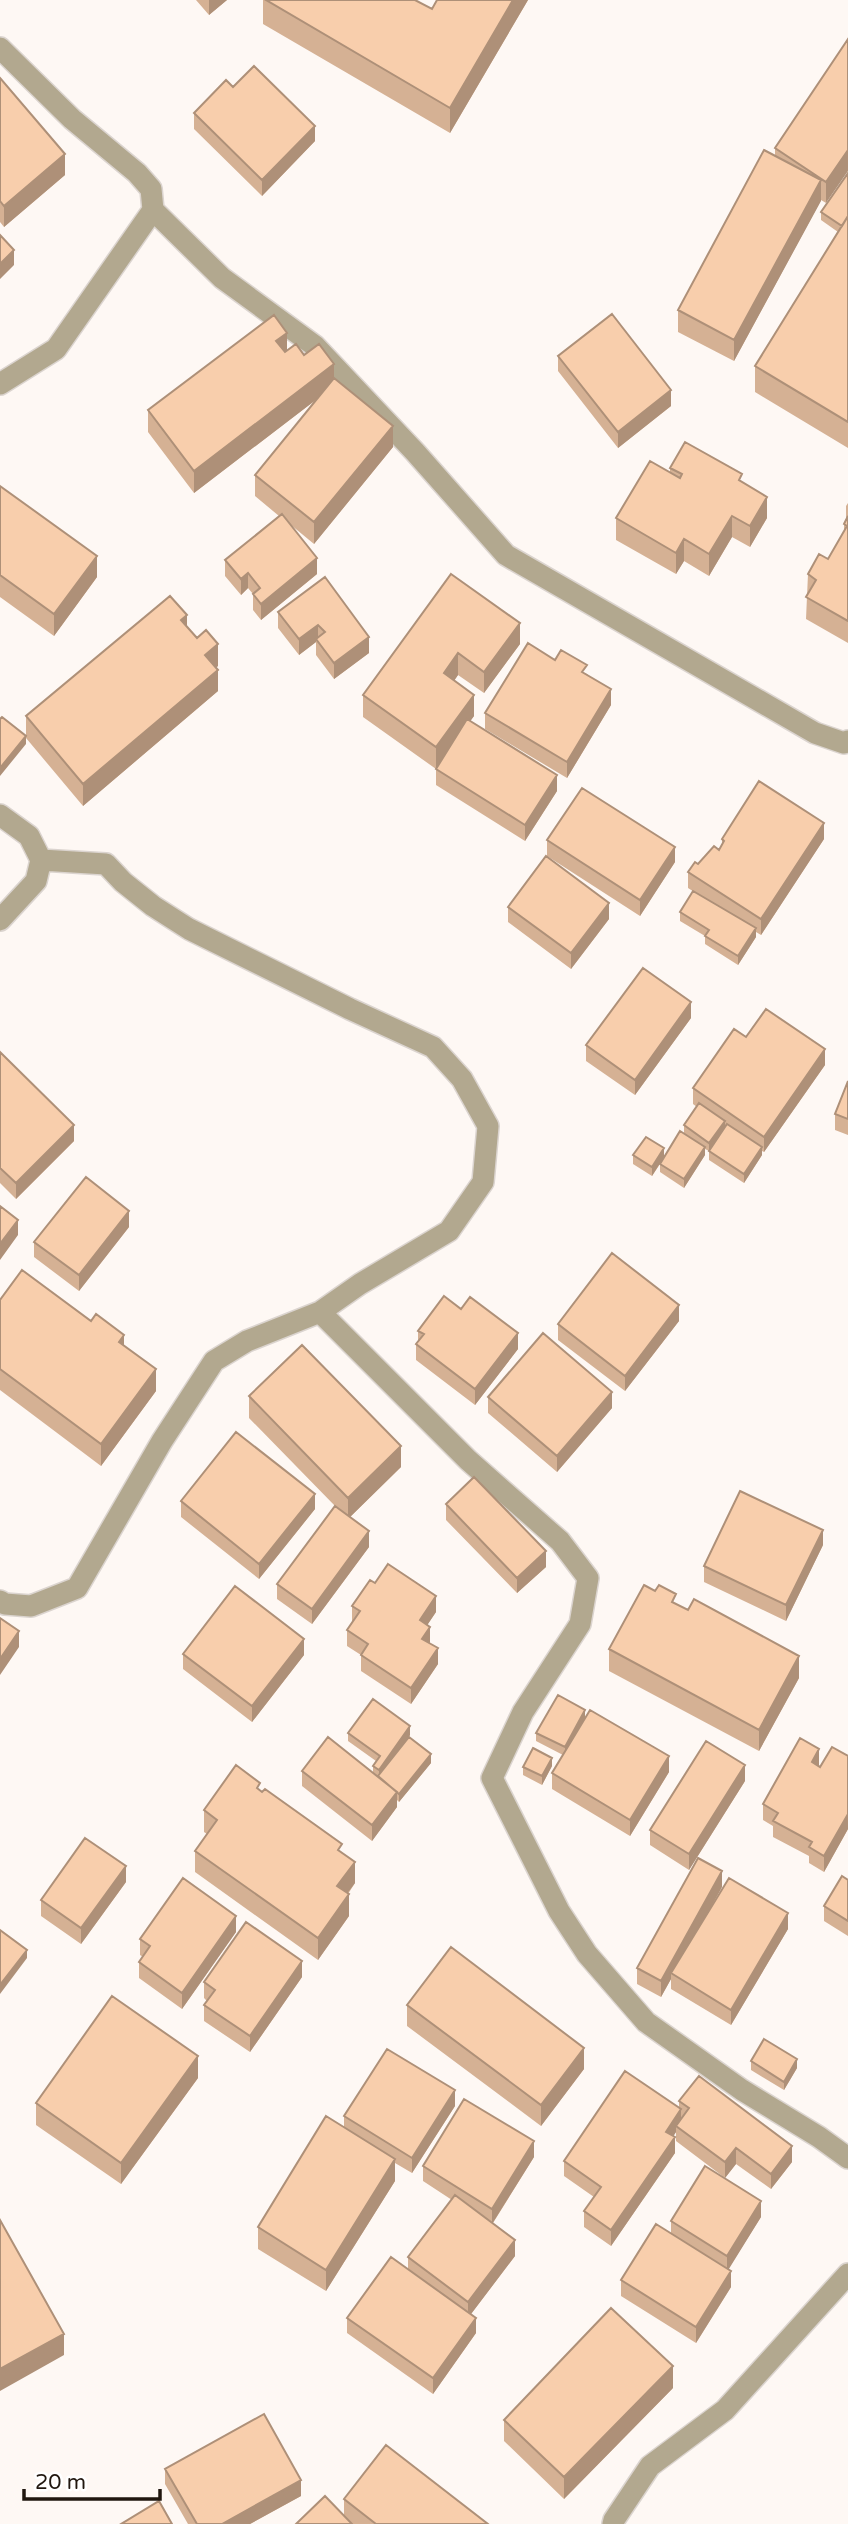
<svg xmlns="http://www.w3.org/2000/svg" width="848" height="2524" font-family="'Varela Round',sans-serif">
	<style>
		.lines { fill: none; stroke-linecap: round; stroke-linejoin: round }
		.minor-casing { stroke: #dbd4cf; stroke-width: 24 }
		.minor { stroke: #b2a88f; stroke-width: 21 }
		.wall { fill: #d5b194 }
		.shaded-wall { fill: #ae9078 }
		.building { fill: #f8ceac; stroke: #ae9078; stroke-width: 2 }
	</style>
	<rect width="100%" height="100%" fill="#fef8f4"/>
	<g class="lines">
		<g class="minor-casing">
			<path id="minor" d="M0 48 72 119 137 173 151 189 153 210 222 278 315 346 415 452 506 555 815 733 844 743 848 741
				M0 384 56 349 153 210
				M0 815 29 836 41 860 36 881 0 920
				M320 1312 468 1460 560 1541 588 1578 580 1624 523 1712 492 1778 559 1911 587 1954 646 2022 742 2090 819 2137 848 2158
				M0 1601 5 1604 31 1606 77 1588 162 1441 214 1361 247 1341 320 1312 360 1284 449 1231 483 1182 488 1126 462 1079 433 1047 350 1009 189 929 153 906 123 882 106 864 41 860
				M613 2524 614 2520 650 2466 725 2410 848 2274"/>
		</g>
		<use href="#minor" class="minor"/>
	</g>
	<path class="wall" d="M196 0H227L209 15Z
		M263 0H415L432 9 437 0H528L450 133 263 24Z
		M848 39 826 203 821 200 734 361 678 332V310L775 156V148Z
		M0 78 65 175 4 227 0 222Z
		M233 87 315 141 262 196 194 129V113Z
		M848 173V448L755 392V366L838 232 821 220V212Z
		M304 355 334 378 393 447 314 544 291 525 317 574 261 620 253 610V594L248 588 241 595 225 576V560L279 516 255 496V475L317 399 194 493 148 432V410Z
		M558 356 671 406 618 448 558 371Z
		M670 468 742 482 767 518 750 547 732 537 709 576 684 561 676 574 616 540V518L670 473Z
		M0 486 97 577 54 636 0 597Z
		M848 503V643L806 619 808 574 828 559 844 532V524L846 519V506Z
		M451 574 520 644 484 693 458 675 454 681 474 716 470 721 557 791 525 841 436 785V769L363 717V695Z
		M325 577 369 653 334 679 316 655V642L299 655 278 628V612Z
		M187 627 218 666 216 667 218 691 83 806 26 738V716Z
		M555 660 587 674 611 705 567 778 485 729V713Z
		M722 839H824L761 935 756 932V937L738 965 705 944V936L680 921V912L702 897 688 888V872L719 850 722 845Z
		M547 840 675 862 640 916 547 856Z
		M508 907 609 919 571 969 508 922Z
		M691 1018 635 1095 586 1061V1045Z
		M746 1037 825 1065 764 1152 762 1151V1155L744 1183 709 1160V1151L705 1149V1155L684 1188 660 1172V1164L652 1176 633 1164V1155L664 1156 684 1134V1125L697 1107 693 1104V1088Z
		M0 1052 74 1141 16 1199 0 1183Z
		M848 1081V1135L835 1130V1114Z
		M129 1227 79 1291 34 1257V1242Z
		M0 1300 124 1346 156 1391 101 1466 0 1390Z
		M679 1321 625 1391 558 1340V1324Z
		M418 1331 518 1349 475 1405 416 1360V1344L418 1342Z
		M249 1396 401 1467 350 1517 369 1547 312 1624 277 1599V1584L336 1507 249 1418Z
		M488 1397 612 1408 557 1472 488 1413Z
		M181 1501 315 1509 259 1579 181 1517Z
		M446 1504 546 1567 517 1593 446 1520Z
		M823 1545 786 1621 704 1582V1566Z
		M375 1583 436 1612 427 1625 430 1643 438 1664 411 1704 361 1671V1655L347 1646V1630L352 1622V1606Z
		M676 1604 799 1678 759 1751 609 1671V1649Z
		M183 1654 304 1655 252 1722 183 1669Z
		M585 1717 669 1772 630 1836 552 1789V1773L563 1755 536 1741V1733Z
		M348 1733 410 1735 404 1744 431 1763 399 1802 397 1800V1807L372 1841 302 1786V1771L373 1773V1766L376 1761 348 1741Z
		M848 1756V1829L824 1872 809 1863V1856L773 1837V1826L763 1820V1804L819 1765 820 1767Z
		M552 1766 542 1785 523 1775V1767Z
		M745 1781 689 1870 650 1845V1830Z
		M260 1791 342 1853 355 1883 348 1894 349 1916 318 1960 195 1872V1851L207 1834 204 1832V1810Z
		M848 1880V1936L824 1921V1906Z
		M126 1882 81 1944 41 1916V1900Z
		M722 1887 707 1914 788 1929 731 2025 671 1989V1979L661 1997 637 1984V1968Z
		M236 1932 182 2009 139 1978V1962L143 1957 140 1955V1939Z
		M302 1977 250 2052 204 2021V2005L207 2001 204 1998V1982Z
		M407 2005 584 2069 541 2126 407 2026Z
		M751 2061 797 2068 784 2090 751 2070Z
		M198 2078 121 2184 36 2125V2103Z
		M679 2101 792 2162 771 2189 736 2164 725 2178 676 2141V2132L673 2136 675 2153 611 2246 584 2227V2211L594 2197 564 2176V2161L679 2108Z
		M455 2106 412 2173 395 2163V2181L326 2291 258 2249V2227L344 2128V2116Z
		M534 2157 493 2223 515 2256 471 2314 476 2333 433 2394 347 2333V2318L408 2269V2257L452 2200 423 2181V2166Z
		M761 2217 728 2269 731 2287 696 2343 621 2296V2280L671 2233V2221Z
		M673 2388 564 2499 504 2441V2420Z
		M165 2469 301 2496 250 2524H188L165 2484Z
		M344 2499 488 2524H296L344 2516Z"/>
	<path class="shaded-wall" d="M209 0H227L209 15Z
		M513 0H528L450 133V108Z
		M315 126V141L262 196V180Z
		M848 150V171L826 203V182Z
		M65 154V175L4 227V206Z
		M821 180V201L734 361V340Z
		M14 250V265L0 279V264Z
		M287 333V355L276 341Z
		M334 364V386L194 493V471Z
		M671 390V406L618 448V432Z
		M393 426V447L314 544V522Z
		M767 497V518L750 547V526Z
		M732 516V537L709 576V554Z
		M684 539V561L676 574V553Z
		M97 556V577L54 636V614Z
		M317 558V574L261 620V604Z
		M248 573V588L241 595V579Z
		M187 615V637L181 620Z
		M520 623V644L484 693V672Z
		M318 625V640L316 639V642L299 655V639Z
		M369 637V653L334 679V663Z
		M218 644V666L205 677V655Z
		M458 653V675L444 695V673Z
		M218 670V691L83 806V784Z
		M611 689V705L567 778V762Z
		M474 695V716L436 769V747Z
		M26 736V744L0 776V768Z
		M557 775V791L525 841V825Z
		M824 823V839L761 935V919Z
		M675 847V862L640 916V900Z
		M609 903V919L571 969V953Z
		M756 928V937L738 965V956Z
		M691 1002V1018L635 1095V1080Z
		M825 1049V1065L764 1152V1137Z
		M725 1121V1130L709 1152V1143Z
		M74 1125V1141L16 1199V1183Z
		M705 1147V1155L684 1188V1179Z
		M762 1147V1155L744 1183V1174Z
		M664 1148V1157L652 1176V1167Z
		M129 1211V1227L79 1291V1275Z
		M18 1220V1235L0 1260V1244Z
		M679 1305V1321L625 1391V1376Z
		M518 1333V1349L475 1405V1389Z
		M124 1335V1356L119 1342Z
		M156 1369V1391L101 1466V1444Z
		M612 1392V1408L557 1472V1456Z
		M401 1446V1467L348 1519V1498Z
		M315 1494V1509L259 1579V1564Z
		M823 1530V1545L786 1621V1605Z
		M369 1531V1547L312 1624V1609Z
		M546 1551V1567L517 1593V1578Z
		M436 1596V1612L420 1636V1620Z
		M430 1627V1642L422 1654V1639Z
		M19 1631V1647L0 1675V1659Z
		M304 1639V1655L252 1722V1706Z
		M438 1648V1664L411 1704V1688Z
		M799 1656V1678L759 1751V1730Z
		M585 1710V1718L565 1756V1747Z
		M410 1726V1735L379 1779V1770Z
		M819 1749V1765L812 1778V1762Z
		M431 1754V1763L399 1802V1794Z
		M669 1756V1772L630 1836V1820Z
		M552 1758V1766L542 1785V1776Z
		M745 1765V1781L689 1870V1854Z
		M397 1792V1807L372 1841V1825Z
		M848 1814V1829L824 1872V1856Z
		M355 1862V1883L337 1907V1886Z
		M126 1866V1882L81 1944V1928Z
		M722 1871V1887L673 1975 671 1973V1979L661 1997V1981Z
		M349 1894V1916L318 1960V1938Z
		M788 1913V1929L731 2025V2010Z
		M236 1916V1932L182 2009V1993Z
		M27 1950V1958L0 1994V1985Z
		M302 1961V1977L250 2052V2036Z
		M584 2048V2069L541 2126V2105Z
		M198 2056V2078L121 2184V2163Z
		M797 2059V2068L784 2090V2082Z
		M455 2090V2106L412 2173V2158Z
		M681 2109V2125L676 2126V2132L666 2148V2132Z
		M675 2137V2153L611 2246V2230Z
		M534 2141V2157L492 2224V2209Z
		M792 2146V2162L771 2189V2174Z
		M736 2148V2164L725 2178V2162Z
		M395 2159V2181L326 2291V2270Z
		M761 2201V2217L727 2272V2256Z
		M515 2240V2256L468 2318V2302Z
		M731 2271V2287L696 2343V2327Z
		M476 2318V2333L433 2394V2378Z
		M64 2334V2355L0 2391V2369Z
		M673 2366V2388L564 2499V2477Z
		M301 2480V2496L250 2524H222Z"/>
	<path class="building" d="M266 0H415L432 9 437 0H513L450 108Z
		M848 39V150L826 182 775 148Z
		M254 66 315 126 262 180 194 113 226 80 233 87Z
		M0 78 65 154 4 206 0 201Z
		M764 150 821 180 734 340 678 310Z
		M848 173V216L842 226 821 212Z
		M848 216V422L755 366Z
		M0 235 14 250 0 264Z
		M612 314 671 390 618 432 558 356Z
		M274 315 287 333 276 341 285 352 296 344 304 355 319 344 334 364 194 471 148 410Z
		M334 378 393 426 314 522 255 475Z
		M685 442 742 474 739 480 767 497 750 526 732 516 709 554 684 539 676 553 616 518 650 461 680 478 682 474 670 468Z
		M0 486 97 556 54 614 0 575Z
		M282 514 317 558 261 604 253 594 260 588 248 573 241 579 225 560Z
		M848 516V621L806 597 816 580 808 574 819 554 828 559 847 526 844 524Z
		M451 574 520 623 484 672 458 653 444 673 474 695 436 747 363 695Z
		M325 577 369 637 334 663 316 639 325 632 318 625 299 639 278 612Z
		M170 596 187 615 181 620 197 638 206 630 218 644 205 655 218 670 83 784 26 716Z
		M528 643 555 660 561 650 587 665 582 672 611 689 567 762 485 713Z
		M2 717 26 736 0 768V719Z
		M467 719 557 775 525 825 436 769Z
		M759 781 824 823 761 919 688 872 695 862 698 864 714 846 719 850 724 841 722 839Z
		M582 788 675 847 640 900 547 840Z
		M546 856 609 903 571 953 508 907Z
		M693 891 756 928 738 956 705 936 709 930 680 912Z
		M643 968 691 1002 635 1080 586 1045Z
		M766 1009 825 1049 764 1137 693 1088 734 1029 746 1037Z
		M0 1052 74 1125 16 1183 0 1168Z
		M848 1081V1119L835 1114Z
		M699 1103 725 1121 709 1143 684 1125Z
		M727 1124 762 1147 744 1174 709 1151Z
		M680 1131 705 1147 684 1179 660 1164Z
		M646 1137 664 1148 652 1167 633 1155Z
		M86 1177 129 1211 79 1275 34 1242Z
		M0 1206 18 1220 0 1244Z
		M612 1253 679 1305 625 1376 558 1324Z
		M22 1270 91 1321 96 1314 124 1335 119 1342 156 1369 101 1444 0 1369V1300Z
		M444 1296 461 1309 470 1297 518 1333 475 1389 416 1344 424 1334 418 1331Z
		M543 1333 612 1392 557 1456 488 1397Z
		M302 1345 401 1446 348 1498 249 1396Z
		M236 1432 315 1494 259 1564 181 1501Z
		M474 1477 546 1551 517 1578 446 1504Z
		M740 1491 823 1530 786 1605 704 1566Z
		M335 1506 369 1531 312 1609 277 1584Z
		M388 1564 436 1596 420 1620 430 1627 422 1639 438 1648 411 1688 361 1655 368 1644 347 1630 360 1611 352 1606 370 1580 375 1583Z
		M644 1585 655 1591 659 1585 676 1594 672 1602 688 1610 694 1599 799 1656 759 1730 609 1649Z
		M235 1586 304 1639 252 1706 183 1654Z
		M0 1618 19 1631 0 1659Z
		M558 1695 585 1710 565 1747 536 1733Z
		M373 1699 410 1726 379 1770 373 1766 380 1756 348 1733Z
		M590 1710 669 1756 630 1820 552 1773Z
		M328 1737 397 1792 372 1825 302 1771Z
		M409 1737 431 1754 399 1794 378 1776Z
		M800 1738 819 1749 812 1762 820 1767 832 1747 848 1756V1814L824 1856 809 1847 812 1842 773 1821 778 1813 763 1804Z
		M706 1741 745 1765 689 1854 650 1830Z
		M533 1748 552 1758 542 1776 523 1767Z
		M236 1765 260 1783 257 1788 262 1792 265 1789 342 1844 338 1850 355 1862 337 1886 349 1894 318 1938 195 1851 217 1820 204 1810Z
		M85 1838 126 1866 81 1928 41 1900Z
		M698 1858 722 1871 661 1981 637 1968Z
		M842 1876 848 1880V1921L824 1906Z
		M183 1878 236 1916 182 1993 139 1962 150 1946 140 1939Z
		M729 1878 788 1913 731 2010 671 1973Z
		M246 1922 302 1961 250 2036 204 2005 215 1990 204 1982Z
		M0 1930 27 1950 0 1985Z
		M451 1947 584 2048 541 2105 407 2005Z
		M112 1996 198 2056 121 2163 36 2103Z
		M764 2039 797 2059 784 2082 751 2061Z
		M387 2049 455 2090 412 2158 344 2116Z
		M625 2071 681 2109 666 2132 675 2137 611 2230 584 2211 601 2187 564 2161Z
		M699 2076 792 2146 771 2174 736 2148 725 2162 676 2126 689 2108 679 2101Z
		M464 2099 534 2141 492 2209 423 2166Z
		M326 2116 395 2159 326 2270 258 2227Z
		M705 2166 761 2201 727 2256 671 2221Z
		M455 2195 515 2240 468 2302 408 2257Z
		M0 2220 64 2334 0 2369Z
		M656 2224 731 2271 696 2327 621 2280Z
		M391 2257 476 2318 433 2378 347 2318Z
		M611 2308 673 2366 564 2477 504 2420Z
		M264 2414 301 2480 222 2524H197L165 2469Z
		M386 2445 488 2524H376L344 2499Z
		M325 2496 352 2524H296Z
		M159 2501 172 2524H121Z"/>
	<path d="M24 2489v10h136v-10" fill="none" stroke="#21170f" stroke-width="3.5"/>
	<text x="35" y="2489" font-size="21" fill="#21170f" stroke="#ffffff" stroke-width="5" paint-order="stroke">20 m</text>
</svg>
